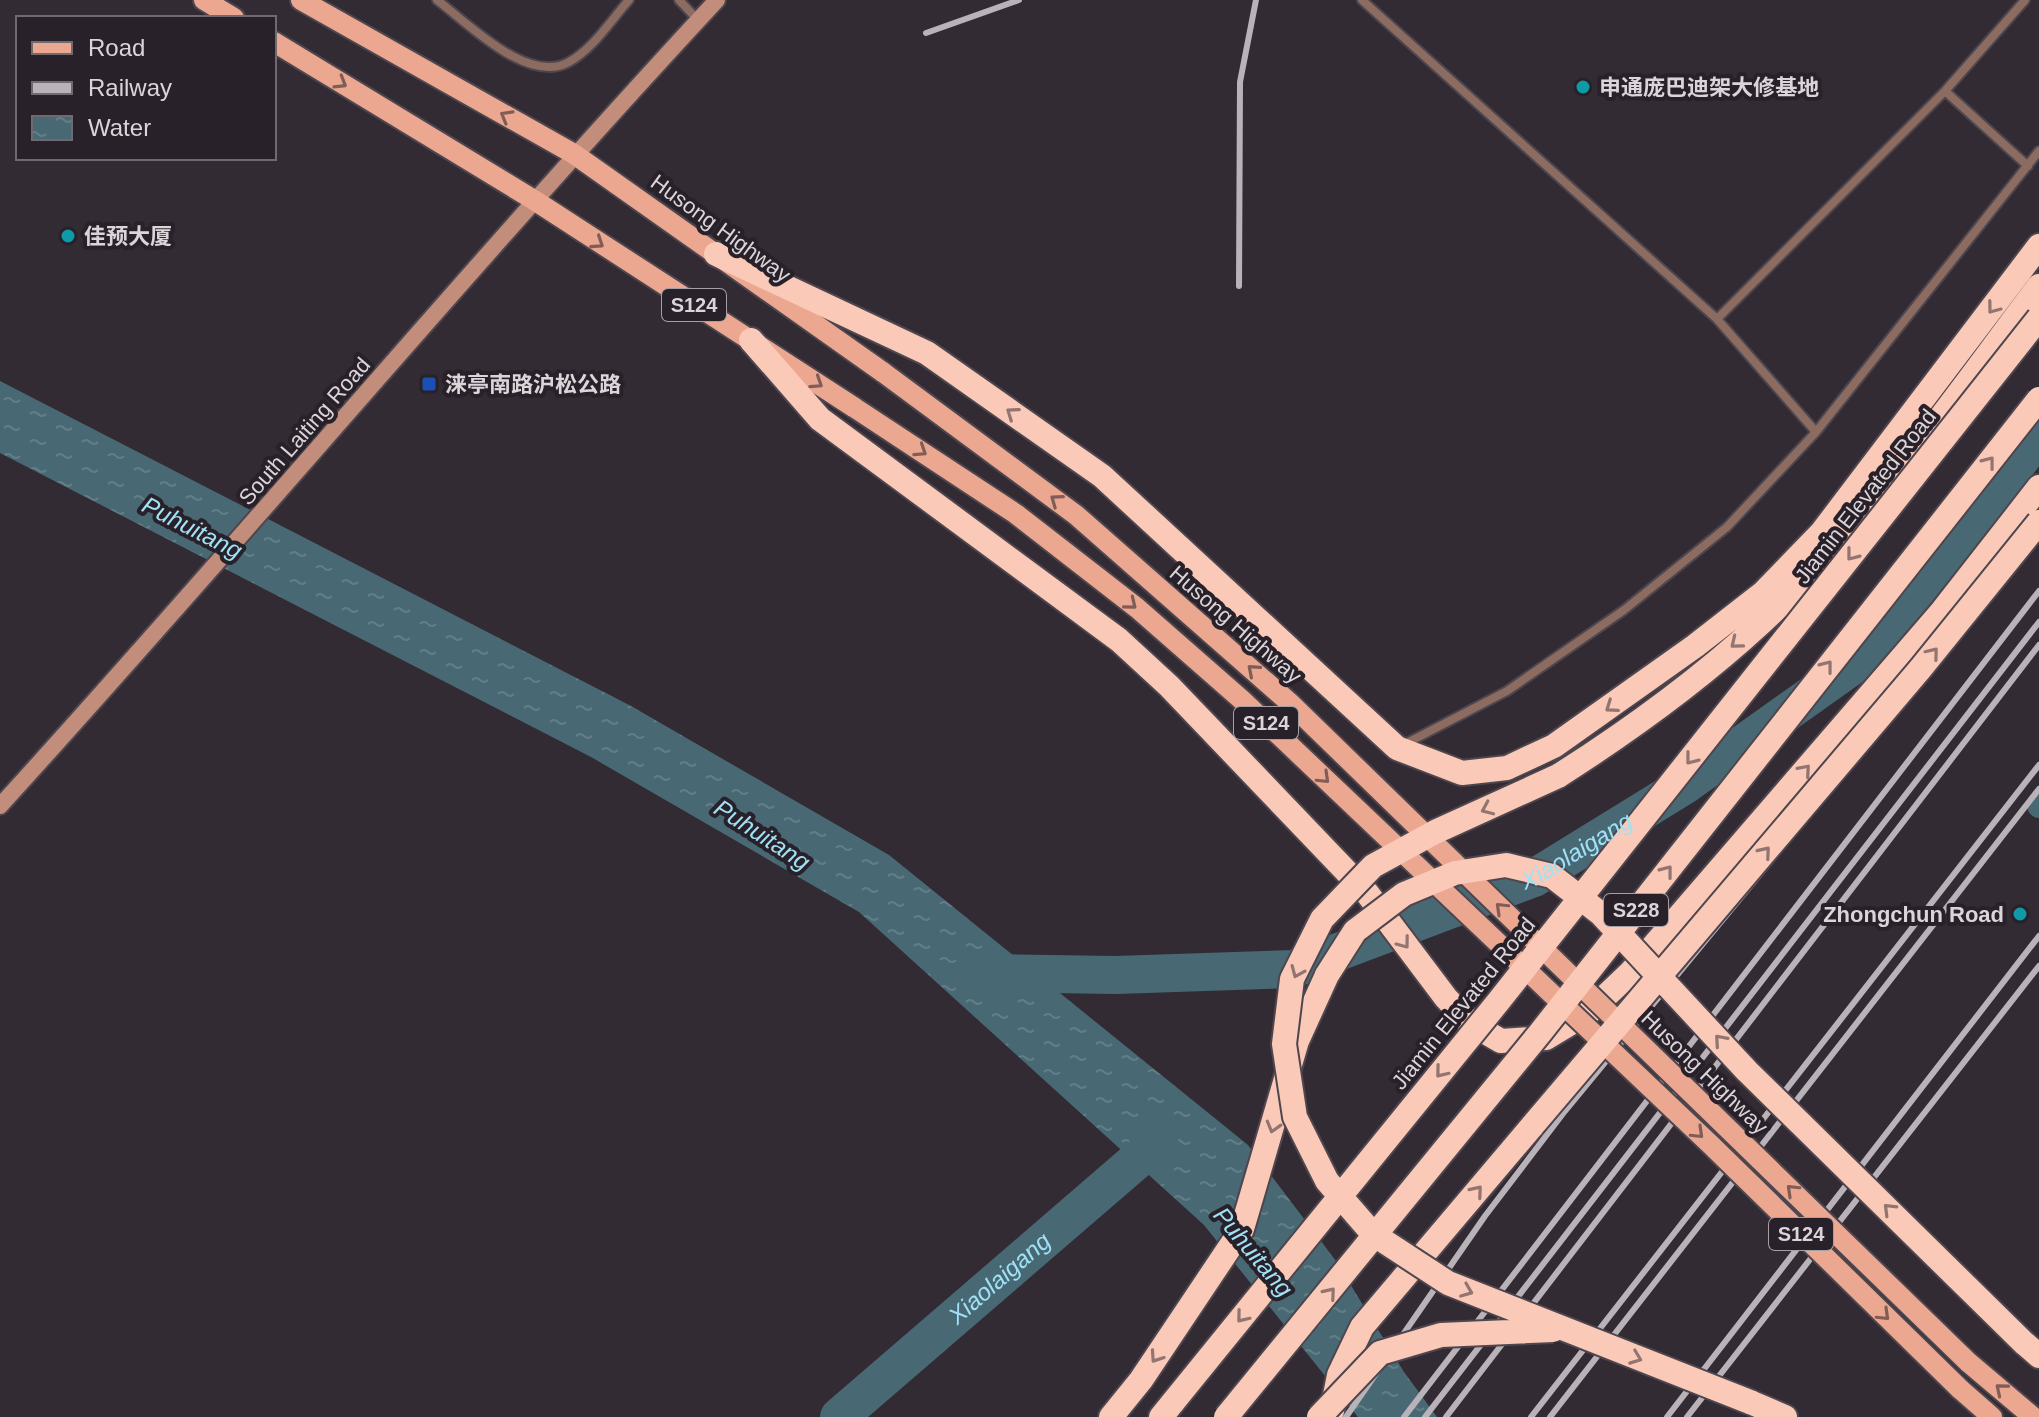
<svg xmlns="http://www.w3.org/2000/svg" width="2039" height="1417" font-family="Helvetica,'Noto Sans SC',sans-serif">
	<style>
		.water { fill: url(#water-ripples) }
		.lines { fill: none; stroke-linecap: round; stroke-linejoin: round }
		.canal { stroke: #486974; stroke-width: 22 }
		.river { stroke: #486974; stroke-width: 38 }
		.lane-casing { stroke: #4e464e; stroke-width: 12 }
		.secondary-casing { stroke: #4e464e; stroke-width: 20 }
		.primary-casing { stroke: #4e464e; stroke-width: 24 }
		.highway-casing { stroke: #4e464e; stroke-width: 28 }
		.lane { stroke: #8c6b60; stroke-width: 8 }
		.secondary { stroke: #c28d7b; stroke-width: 16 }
		.primary { stroke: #eba790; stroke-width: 20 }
		.highway { stroke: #fac9b8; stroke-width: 24 }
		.rail { stroke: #b9b2b8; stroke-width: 6 }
		.primary-bridge-casing { stroke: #4e464e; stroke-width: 24; stroke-linecap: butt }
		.highway-bridge-casing { stroke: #4e464e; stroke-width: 28; stroke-linecap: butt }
		.primary-bridge { stroke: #eba790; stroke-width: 20 }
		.highway-bridge { stroke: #fac9b8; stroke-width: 24 }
		.oneway { stroke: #805d57 }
		.oneway2 { stroke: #927570 }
		.culture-dot { fill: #0f9aa8; stroke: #292129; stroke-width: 3 }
		.transit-dot { fill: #1a4fb4; stroke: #292129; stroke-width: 3 }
		.labels { text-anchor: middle; stroke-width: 8; stroke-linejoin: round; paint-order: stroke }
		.shield { fill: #292129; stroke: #a69fa5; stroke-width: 2 }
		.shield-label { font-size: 20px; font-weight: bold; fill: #dbd5da }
		.poi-label { font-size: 22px; font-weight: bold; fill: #dbd5da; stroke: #292129; text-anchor: start }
		.street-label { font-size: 22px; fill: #dbd5da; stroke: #292129 }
		.water-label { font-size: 24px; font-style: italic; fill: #a0e1f6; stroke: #292129 }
	</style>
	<defs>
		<pattern id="water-ripples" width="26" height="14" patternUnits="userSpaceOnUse" patternTransform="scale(2)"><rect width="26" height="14" fill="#486974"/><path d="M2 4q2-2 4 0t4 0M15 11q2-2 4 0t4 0" fill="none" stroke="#627e87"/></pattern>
	</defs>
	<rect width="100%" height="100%" fill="#332b33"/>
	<path class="water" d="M0 381 631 706 889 855 1248 1145 1336 1261 1404 1372 1437 1417H1358L1204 1225 859 912 591 757 0 453Z"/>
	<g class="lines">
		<path class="canal" d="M1862 659 1875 669
			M2038 806 2039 807"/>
		<g class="river">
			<path id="s1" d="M985 973 1116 975 1293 969 1534 878 1685 785 1862 659 2039 436"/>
			<path id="s2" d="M839 1417 1159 1141"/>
		</g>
		<g class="lane-casing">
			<path id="lane" d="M437 0C469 24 528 85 569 62 593 49 611 20 629 0
				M679 0 698 20
				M1362 0 1717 319 1816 432
				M1945 91 2028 166
				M1717 319 1945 91 2025 0
				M1405 744 1507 691 1624 610 1727 527 1816 432 2039 151"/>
		</g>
		<g class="secondary-casing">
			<path id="secondary" d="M0 806C242 540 472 264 717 0"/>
		</g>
		<g class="primary-casing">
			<path id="primary" d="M204 0 234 18
				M301 0 574 154 884 373
				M274 42 534 200 855 408
				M1968 1362 2033 1417
				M1960 1389 1992 1417"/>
		</g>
		<g class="highway-casing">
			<path id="highway" d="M716 254 927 353 1102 476 1397 748 1462 773 1507 768 1554 746 1695 646 1763 593 1822 532 2039 246
				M751 340 820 419 1119 640 1169 686 1367 893 1446 998 1470 1023 1501 1041 1546 1038 1589 1012 1630 973 1943 610 2039 487
				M1558 776C1629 731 1699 680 1761 623 1868 524 1952 401 2039 286
				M2024 1343 2039 1356
				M1750 1402 1785 1417
				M1332 1411 1339 1375 1362 1327 1533 1125
				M1111 1417 1141 1380 1242 1229 1297 1041 1327 975
				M1161 1417 1174 1401"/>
		</g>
		<use href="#lane" class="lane"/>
		<use href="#secondary" class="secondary"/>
		<use href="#primary" class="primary"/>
		<use href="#highway" class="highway"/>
		<path class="rail" d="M926 33 1019 0
			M1239 286 1240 82 1256 0
			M1346 1417 1485 1216 1565 1111 2039 536
			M1404 1417 2039 591
			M1425 1417 2039 622
			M1446 1417 2039 645
			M1531 1417 2039 765
			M1550 1417 2039 789
			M1667 1417 2039 936
			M1687 1417 2039 966"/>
		<g class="primary-bridge-casing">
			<path id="primary-bridge" d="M884 373 1076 515 1290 703 1968 1362
				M855 408 1016 514 1137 608 1242 700 1711 1145 1960 1389"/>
		</g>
		<g class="highway-bridge-casing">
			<path id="highway-bridge" d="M1558 776 1435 832 1373 866 1322 919 1292 979 1284 1044 1295 1117 1327 1181 1373 1234 1448 1283 1750 1402
				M1327 975 1355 931 1404 894 1455 873 1506 865 1552 876 1601 914 1747 1071 2024 1343
				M1533 1125 1921 668 2039 522
				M1174 1401 1498 1002 2039 318
				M1226 1417 1540 1033 2039 399
				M1319 1417 1380 1353 1441 1335 1553 1330"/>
		</g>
		<use href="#primary-bridge" class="primary-bridge"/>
		<use href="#highway-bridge" class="highway-bridge"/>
	</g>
	<defs><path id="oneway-chevron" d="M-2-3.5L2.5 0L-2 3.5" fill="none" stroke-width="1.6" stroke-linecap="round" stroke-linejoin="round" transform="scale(2)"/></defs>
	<g class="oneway">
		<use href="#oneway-chevron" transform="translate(341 83) rotate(31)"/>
		<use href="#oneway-chevron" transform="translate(506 116) rotate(-150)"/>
		<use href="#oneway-chevron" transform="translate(598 243) rotate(34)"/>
		<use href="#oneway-chevron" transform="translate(817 383) rotate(33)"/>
		<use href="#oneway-chevron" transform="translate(921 451) rotate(33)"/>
		<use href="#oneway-chevron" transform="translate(1056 500) rotate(-144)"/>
		<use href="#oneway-chevron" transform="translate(1131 604) rotate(39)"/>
		<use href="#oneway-chevron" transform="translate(1253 670) rotate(-139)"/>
		<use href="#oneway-chevron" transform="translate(1324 778) rotate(44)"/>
		<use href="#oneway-chevron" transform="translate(1501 908) rotate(-136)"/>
		<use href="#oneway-chevron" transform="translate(1698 1133) rotate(44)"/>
		<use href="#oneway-chevron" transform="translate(1792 1190) rotate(-136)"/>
		<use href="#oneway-chevron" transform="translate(1884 1315) rotate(44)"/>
		<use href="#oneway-chevron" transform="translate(2001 1389) rotate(-140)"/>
	</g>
	<g class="oneway2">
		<use href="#oneway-chevron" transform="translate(1993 308) rotate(127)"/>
		<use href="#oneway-chevron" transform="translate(1012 413) rotate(-145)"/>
		<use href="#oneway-chevron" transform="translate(1989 462) rotate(-52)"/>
		<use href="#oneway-chevron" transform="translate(1852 555) rotate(128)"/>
		<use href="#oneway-chevron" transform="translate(1736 643) rotate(141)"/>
		<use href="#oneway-chevron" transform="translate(1933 653) rotate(-51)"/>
		<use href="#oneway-chevron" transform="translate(1827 666) rotate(-52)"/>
		<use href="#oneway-chevron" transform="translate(1611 707) rotate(145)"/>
		<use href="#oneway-chevron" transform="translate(1691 759) rotate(128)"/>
		<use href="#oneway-chevron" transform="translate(1805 770) rotate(-49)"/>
		<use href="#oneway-chevron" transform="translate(1487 809) rotate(156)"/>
		<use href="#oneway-chevron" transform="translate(1765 852) rotate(-50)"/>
		<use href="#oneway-chevron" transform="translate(1667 871) rotate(-52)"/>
		<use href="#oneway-chevron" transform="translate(1404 943) rotate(53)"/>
		<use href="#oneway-chevron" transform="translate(1297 972) rotate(113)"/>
		<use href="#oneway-chevron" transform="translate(1720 1040) rotate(-131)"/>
		<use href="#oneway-chevron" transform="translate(1441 1072) rotate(129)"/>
		<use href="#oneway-chevron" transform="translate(1273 1127) rotate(106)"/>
		<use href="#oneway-chevron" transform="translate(1477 1191) rotate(-50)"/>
		<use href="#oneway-chevron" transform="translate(1889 1209) rotate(-135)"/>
		<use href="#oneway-chevron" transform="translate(1467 1291) rotate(22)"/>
		<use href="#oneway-chevron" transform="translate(1330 1293) rotate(-50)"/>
		<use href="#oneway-chevron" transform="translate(1242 1317) rotate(129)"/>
		<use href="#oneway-chevron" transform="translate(1156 1357) rotate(124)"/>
		<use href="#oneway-chevron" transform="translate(1636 1358) rotate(21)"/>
	</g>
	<g class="culture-dot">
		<circle cx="1583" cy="87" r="8"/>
		<circle cx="68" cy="236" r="8"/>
		<circle cx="2020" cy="914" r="8"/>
	</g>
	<rect class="transit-dot" x="421" y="376" width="16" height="16" rx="4"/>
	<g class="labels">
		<g class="shield">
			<rect x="662" y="289" width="64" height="32" rx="6"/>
			<rect x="1234" y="707" width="64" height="32" rx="6"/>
			<rect x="1604" y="894" width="64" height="32" rx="6"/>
			<rect x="1769" y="1218" width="64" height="32" rx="6"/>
		</g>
		<g class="shield-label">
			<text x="694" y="312">S124</text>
			<text x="1266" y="730">S124</text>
			<text x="1636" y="917">S228</text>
			<text x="1801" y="1241">S124</text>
		</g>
		<g class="poi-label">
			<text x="1599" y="95">申通庞巴迪架大修基地</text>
			<text x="84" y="244">佳预大厦</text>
			<text x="445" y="392">涞亭南路沪松公路</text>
			<text x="2004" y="922" text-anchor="end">Zhongchun Road</text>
		</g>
		<g class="street-label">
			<text transform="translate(721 228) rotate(36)" y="8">Husong Highway</text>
			<text transform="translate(304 431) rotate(-49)" y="8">South Laiting Road</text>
			<text transform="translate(1865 496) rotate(-52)" y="8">Jiamin Elevated Road</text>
			<text transform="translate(1236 624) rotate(41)" y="8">Husong Highway</text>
			<text transform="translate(1463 1003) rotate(-51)" y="8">Jiamin Elevated Road</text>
			<text transform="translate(1705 1072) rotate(44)" y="8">Husong Highway</text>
		</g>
		<g class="water-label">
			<text transform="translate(192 528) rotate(27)" y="8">Puhuitang</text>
			<text transform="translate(762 835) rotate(33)" y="8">Puhuitang</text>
			<text dy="8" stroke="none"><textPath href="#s1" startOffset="616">Xiaolaigang</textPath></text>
			<text transform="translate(1253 1252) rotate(50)" y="8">Puhuitang</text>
			<text dy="8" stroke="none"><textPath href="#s2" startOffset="212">Xiaolaigang</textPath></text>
		</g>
	</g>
	<rect x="16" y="16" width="260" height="144" fill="#292129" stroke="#706970" stroke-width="2"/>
	<rect x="32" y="42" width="40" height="12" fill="#eba790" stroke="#706970" stroke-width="2"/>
	<text x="88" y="56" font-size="24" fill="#dbd5da">Road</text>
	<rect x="32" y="82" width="40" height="12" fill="#b9b2b8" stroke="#706970" stroke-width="2"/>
	<text x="88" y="96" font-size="24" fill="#dbd5da">Railway</text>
	<rect x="32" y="116" width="40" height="24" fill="url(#water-ripples)" stroke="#706970" stroke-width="2"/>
	<text x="88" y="136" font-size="24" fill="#dbd5da">Water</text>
</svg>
